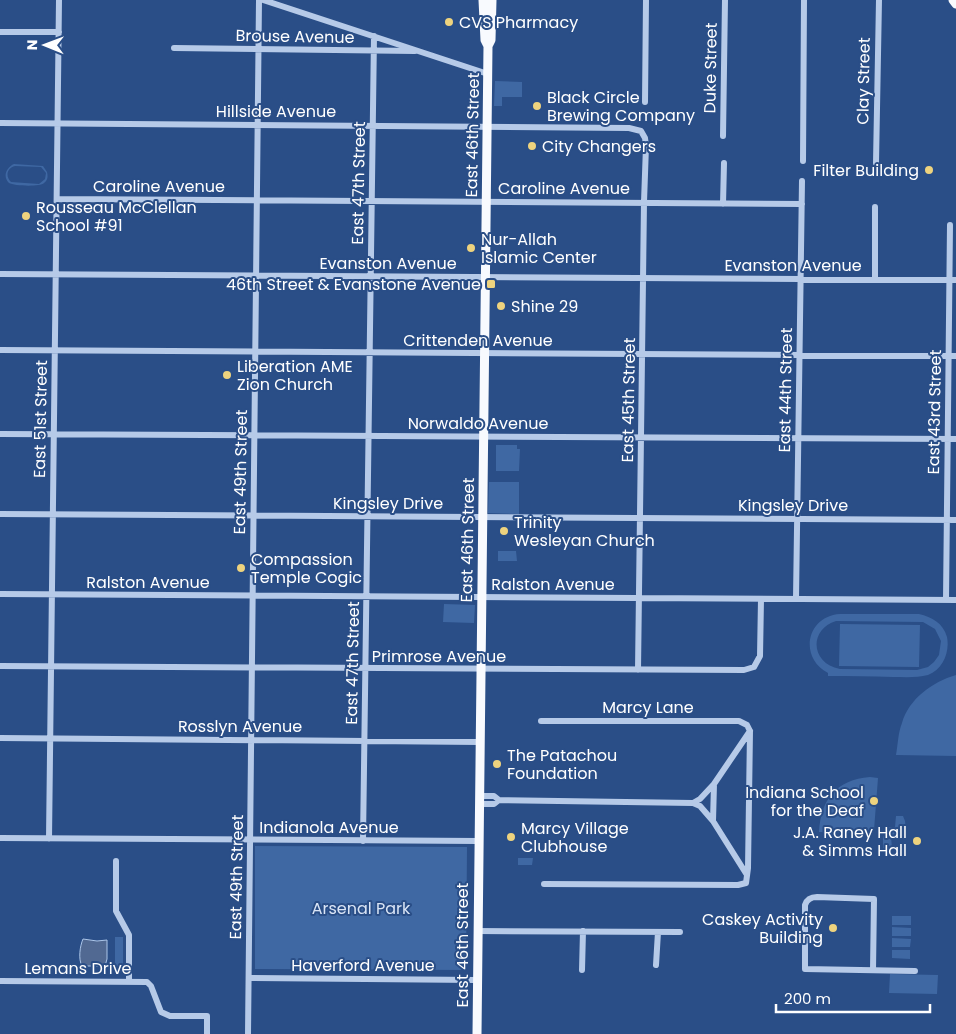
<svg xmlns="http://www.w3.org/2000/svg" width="956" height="1034" font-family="Poppins,sans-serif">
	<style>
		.green { fill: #3f68a3; fill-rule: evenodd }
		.water { fill: #516992; stroke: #abc5e8 }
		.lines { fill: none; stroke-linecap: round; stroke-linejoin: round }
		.minor { stroke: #b6cae8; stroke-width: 6 }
		.major { stroke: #f8fafe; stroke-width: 9 }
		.poi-dot { fill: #eed37e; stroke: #2a4e87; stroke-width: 2 }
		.labels { text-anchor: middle; stroke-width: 4; stroke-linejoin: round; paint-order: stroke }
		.poi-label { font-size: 16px; fill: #fff; stroke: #2a4e87; text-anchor: start }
		.street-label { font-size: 16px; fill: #fff; stroke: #2a4e87 }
		.park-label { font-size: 16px; fill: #dae5f6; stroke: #2a4e87 }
	</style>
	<rect width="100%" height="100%" fill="#2a4e87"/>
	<path class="green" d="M495 81 522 82V97H502V106H494Z
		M14 164 43 166 47 172C48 176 48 180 44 183 40 187 14 186 9 183 2 176 7 167 14 164ZM15 166 41 167 46 173 45 179 39 184 11 182C5 176 7 168 15 166Z
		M496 445H517V449H520L519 471H496Z
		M489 482H519V514L488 513Z
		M498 551H516L517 561H498Z
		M444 604 475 605 474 623 443 622Z
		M840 614H919C932 617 943 623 947 637 950 652 943 669 928 675 917 678 904 677 893 677 872 676 850 676 828 676V673C798 657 807 616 840 614ZM836 621 923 622 935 629 941 641 939 655 934 662 928 667 917 670 840 669C811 664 808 630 836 621Z
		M840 624 920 625 919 667 839 666Z
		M956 675V756L896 755C898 744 898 733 902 723 909 699 932 682 956 675Z
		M870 777 878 778 874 830 870 833 819 832C821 799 836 780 870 777Z
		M896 816H903L905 821 906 833 900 835 894 834 891 837 892 848 887 851 883 848V837L885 834 884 828 895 827Z
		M255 846 467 847 466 970 255 969Z
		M518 858H533L532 865H518Z
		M892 916H911V925H892Z
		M892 927 911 928V936H892Z
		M115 937H123V968H115Z
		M892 938 911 939 910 947H892Z
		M892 950H910V959L892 958Z
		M890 974 938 975 937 994 889 993Z"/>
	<path class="water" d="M83 939 97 941 107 940V959L105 966H82C78 959 80 946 83 939Z"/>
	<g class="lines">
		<path class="minor" d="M263 0 488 74
			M0 32H59
			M174 48 415 51
			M645 102 646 0
			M0 123 629 128 641 131 645 138 646 146 644 202 638 670
			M723 136 725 0
			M803 161 804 0
			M876 163 879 0
			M57 199 802 204
			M723 204 724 163
			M0 274 956 280
			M875 279V207
			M0 350 956 356
			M0 434 956 439
			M0 514 956 520
			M0 594 956 600
			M796 599 802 181
			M946 600 950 225
			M0 666 744 670 754 667 760 656 761 599
			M541 721H739L747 725 750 731 748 868 746 883 738 885 544 884
			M0 738 480 742
			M714 784 713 821 700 806 693 803 700 799Z
			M714 784 750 731
			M499 800 693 803
			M479 804H494L499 800 494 796H479
			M713 821 747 875
			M0 838 478 841
			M49 839 59 0
			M363 841 374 36
			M116 861V911L129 935V982
			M477 931 680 932
			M656 965 658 932
			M582 970 583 931
			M873 970 874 899 817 897C811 897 807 899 805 905V969L915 971
			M249 978 476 980
			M0 981 147 982 151 986 161 1012 170 1016H207V1034
			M248 1034 259 0"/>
		<path class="major" d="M483 0 485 40 488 46
			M953 0 956 4
			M477 1034 488 46 491 40 492 0"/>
	</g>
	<g class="poi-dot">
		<circle cx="449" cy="22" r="5"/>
		<circle cx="537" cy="106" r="5"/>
		<circle cx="532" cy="146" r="5"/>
		<circle cx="929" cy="170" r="5"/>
		<circle cx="26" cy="216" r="5"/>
		<circle cx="471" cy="248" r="5"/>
		<rect x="486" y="279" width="10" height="10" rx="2.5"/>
		<circle cx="501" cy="306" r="5"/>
		<circle cx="227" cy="375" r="5"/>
		<circle cx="504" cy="531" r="5"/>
		<circle cx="241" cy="568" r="5"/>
		<circle cx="497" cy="764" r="5"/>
		<circle cx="874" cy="801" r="5"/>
		<circle cx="511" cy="837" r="5"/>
		<circle cx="917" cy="841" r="5"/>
		<circle cx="833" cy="928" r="5"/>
	</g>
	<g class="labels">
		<g class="poi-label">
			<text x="459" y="28">CVS Pharmacy</text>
			<text x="547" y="103">Black Circle<tspan x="547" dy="18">Brewing Company</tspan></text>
			<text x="542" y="152">City Changers</text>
			<text x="919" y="176" text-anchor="end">Filter Building</text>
			<text x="36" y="213">Rousseau McClellan<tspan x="36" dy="18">School #91</tspan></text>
			<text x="481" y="245">Nur-Allah<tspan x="481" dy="18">Islamic Center</tspan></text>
			<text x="481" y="290" text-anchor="end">46th Street &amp; Evanstone Avenue</text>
			<text x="511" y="312">Shine 29</text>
			<text x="237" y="372">Liberation AME<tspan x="237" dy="18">Zion Church</tspan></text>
			<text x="514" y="528">Trinity<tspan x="514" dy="18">Wesleyan Church</tspan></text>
			<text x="251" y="565">Compassion<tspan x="251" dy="18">Temple Cogic</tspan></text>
			<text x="507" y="761">The Patachou<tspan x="507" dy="18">Foundation</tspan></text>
			<text x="864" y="798" text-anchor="end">Indiana School<tspan x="864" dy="18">for the Deaf</tspan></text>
			<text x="521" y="834">Marcy Village<tspan x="521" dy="18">Clubhouse</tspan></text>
			<text x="907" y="838" text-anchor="end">J.A. Raney Hall<tspan x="907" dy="18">&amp; Simms Hall</tspan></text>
			<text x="823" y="925" text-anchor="end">Caskey Activity<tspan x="823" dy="18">Building</tspan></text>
		</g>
		<g class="street-label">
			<text transform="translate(295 36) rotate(1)" y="6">Brouse Avenue</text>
			<text transform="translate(710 68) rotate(-89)" y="6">Duke Street</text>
			<text transform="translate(863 81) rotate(-89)" y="6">Clay Street</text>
			<text x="276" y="117">Hillside Avenue</text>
			<text transform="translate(472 135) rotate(-89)" y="6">East 46th Street</text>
			<text transform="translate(358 183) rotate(-89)" y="6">East 47th Street</text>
			<text x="159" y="192">Caroline Avenue</text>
			<text x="564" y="194">Caroline Avenue</text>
			<text x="388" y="269">Evanston Avenue</text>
			<text x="793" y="271">Evanston Avenue</text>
			<text x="478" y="346">Crittenden Avenue</text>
			<text transform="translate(785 390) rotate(-89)" y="6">East 44th Street</text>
			<text transform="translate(628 400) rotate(-89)" y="6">East 45th Street</text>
			<text transform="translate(934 412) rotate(-89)" y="6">East 43rd Street</text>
			<text transform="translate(40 419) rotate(-89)" y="6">East 51st Street</text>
			<text x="478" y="429">Norwaldo Avenue</text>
			<text transform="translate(240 472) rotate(-89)" y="6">East 49th Street</text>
			<text x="388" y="509">Kingsley Drive</text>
			<text x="793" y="511">Kingsley Drive</text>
			<text transform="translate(467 540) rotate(-89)" y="6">East 46th Street</text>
			<text x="148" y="588">Ralston Avenue</text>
			<text x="553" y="590">Ralston Avenue</text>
			<text x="439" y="662">Primrose Avenue</text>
			<text transform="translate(352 663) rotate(-89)" y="6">East 47th Street</text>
			<text x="648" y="713">Marcy Lane</text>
			<text x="240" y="732">Rosslyn Avenue</text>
			<text x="329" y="833">Indianola Avenue</text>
			<text transform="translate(236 877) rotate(-89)" y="6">East 49th Street</text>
			<text transform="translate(462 945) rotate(-90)" y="6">East 46th Street</text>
			<text x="363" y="971">Haverford Avenue</text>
			<text x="78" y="974">Lemans Drive</text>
		</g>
		<g class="park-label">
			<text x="361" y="914">Arsenal Park</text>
		</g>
	</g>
	<g transform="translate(45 45) rotate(271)" stroke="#2a4e87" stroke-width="4" paint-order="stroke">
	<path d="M0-4L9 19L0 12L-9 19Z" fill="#ffffff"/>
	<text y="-8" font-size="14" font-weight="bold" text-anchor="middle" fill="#ffffff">N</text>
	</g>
	<path d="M776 1004v8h154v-8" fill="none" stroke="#ffffff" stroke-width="2.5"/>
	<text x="784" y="1004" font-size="15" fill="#ffffff" stroke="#2a4e87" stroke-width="4" paint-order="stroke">200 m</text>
</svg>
